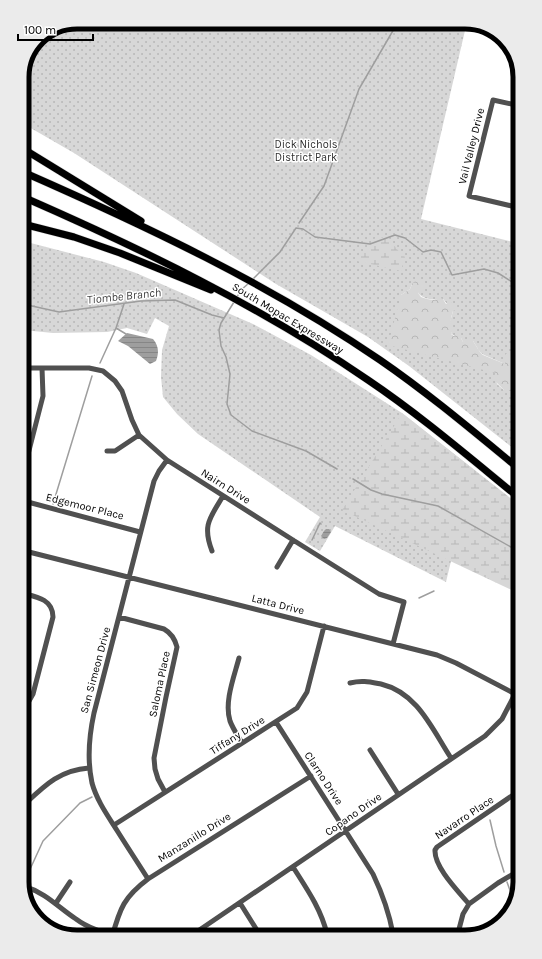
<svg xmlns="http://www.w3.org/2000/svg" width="542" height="959" font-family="Karla,sans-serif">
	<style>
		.grass { fill: url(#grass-dots) }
		.forest { fill: url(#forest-crowns) }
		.wetland { fill: url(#wetland-marsh) }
		.water { fill: url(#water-rules) }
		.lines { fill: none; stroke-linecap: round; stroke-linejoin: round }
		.stream { stroke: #9e9e9e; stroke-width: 1.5 }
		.highway-casing { stroke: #dbdbdb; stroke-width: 8 }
		.minor { stroke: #505050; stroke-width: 5 }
		.highway { stroke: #000; stroke-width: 7 }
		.labels { text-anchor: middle; stroke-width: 3; stroke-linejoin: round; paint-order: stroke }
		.park-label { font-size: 11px; fill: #2e2e2e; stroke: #fff }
		.street-label { font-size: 11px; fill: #000; stroke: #fff }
		.water-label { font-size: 12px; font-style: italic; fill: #3f3f3f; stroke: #fff }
		.rim { fill: none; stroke: #000; stroke-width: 5 }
	</style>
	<defs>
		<pattern id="grass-dots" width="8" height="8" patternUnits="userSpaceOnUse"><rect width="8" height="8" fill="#d7d7d7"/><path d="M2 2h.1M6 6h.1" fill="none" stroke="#b7b7b7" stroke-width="1.8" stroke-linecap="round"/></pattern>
		<pattern id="forest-crowns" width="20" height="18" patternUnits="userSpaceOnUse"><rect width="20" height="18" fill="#d7d7d7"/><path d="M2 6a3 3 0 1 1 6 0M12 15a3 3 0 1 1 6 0" fill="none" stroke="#b7b7b7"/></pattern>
		<pattern id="wetland-marsh" width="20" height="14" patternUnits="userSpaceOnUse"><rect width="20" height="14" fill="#d7d7d7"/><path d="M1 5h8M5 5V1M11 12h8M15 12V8" fill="none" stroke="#b7b7b7"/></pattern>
		<pattern id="water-rules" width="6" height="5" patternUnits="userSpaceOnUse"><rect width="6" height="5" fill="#9e9e9e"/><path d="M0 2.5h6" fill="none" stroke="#868686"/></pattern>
	</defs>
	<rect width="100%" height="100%" fill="#fff"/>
	<path class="grass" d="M77 22H467L421 219 517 243V368L515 367 514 363 506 359 505 364 484 355 480 352 473 341 463 342 461 338 451 334 452 332 450 322 453 311 443 299C434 300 424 300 418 293L423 281 412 284 410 289 401 295 495 373 497 384 504 390 514 384H517L518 452 409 366 368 337 276 284 74 153 22 123V74L38 38Z
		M23 241 104 262 136 273 253 324 311 355 402 413 473 469 446 582 335 526 320 551 305 542 320 517 198 434 177 414 163 397 161 377 162 350 169 326 155 318 147 334 127 328 107 332 53 333 23 330Z"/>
	<path class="forest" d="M423 281 425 282V287L418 293 421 297 427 299 434 300 440 298 443 299 446 304 450 302 454 304 457 307 456 310 453 311C451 318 449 323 454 328L451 334 454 336 456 333H459L461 335V338L463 342 468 339 473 341 480 352 483 355 505 364V355L508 352 512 353 516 357 514 363 515 367 517 368V384H514L512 385 513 388 510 390H504L494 380 495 373 388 345 401 295 410 289 412 284 415 281Z"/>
	<path class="wetland" d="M376 237 388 238 401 254 405 257 401 271 357 261Z
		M402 413 518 504V593L342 510Z"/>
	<path class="water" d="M127 333 153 339C159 346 159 353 156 361L150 364 128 346 118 341Z
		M326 529H329L331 532 327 538 324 539 321 536 324 531Z"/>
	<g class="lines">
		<path class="stream" d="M299 223 324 186 359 89 398 22
			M253 279 280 252 296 228 303 229 315 237 370 244 395 235 405 238 423 252 431 250 441 252 452 275 484 269 498 273 517 285
			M237 297 241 290 249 283
			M234 302 221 323 219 330 221 346 226 357 230 374 227 404 231 415 252 431 306 451 337 469
			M23 304 59 312 141 301 175 300 212 315 224 318
			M116 328 126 334
			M100 363 116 328 124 304
			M353 479 371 490 382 494 438 506 518 551
			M53 504 92 376
			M312 540 320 523 321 524
			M419 598 434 591
			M490 820 496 846 504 872
			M26 878 43 841 80 803 92 797
			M507 882 514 902
			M219 932 220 935"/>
		<g class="highway-casing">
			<path id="highway" d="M22 148 141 221
				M23 172C146 226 269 284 380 360 428 393 473 431 518 468
				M23 197C142 249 260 306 368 380 420 415 469 457 518 497
				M23 224 74 237 120 253 211 290"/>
		</g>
		<path class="minor" d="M516 105 493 100 469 196 516 207
			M24 368H89L103 371 115 381 122 391 132 420 139 435 167 460 293 540 379 594 404 602 393 644
			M107 451H115L139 435
			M24 470 43 396 42 368
			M24 501 140 532
			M25 551 437 655 456 663 519 696
			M212 551C202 525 210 518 223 496
			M277 567 293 540
			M25 594C38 597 53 600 53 617L33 694 25 708
			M119 617 164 629C171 633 175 639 177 647L166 697 154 758 155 769 158 779 165 792
			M239 658C234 677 224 702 230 721 233 729 238 736 242 743
			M350 683C362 680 370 682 381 684 418 693 432 729 451 758
			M276 722 373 874C382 893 389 912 393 934
			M370 750 398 794
			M26 803C46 784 61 770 89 768
			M114 825 297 708 307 692 324 626
			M293 867C307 889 321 909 327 934
			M148 879C138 863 128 848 118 832 108 816 97 801 92 783 87 760 89 736 94 713L154 481 159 471 167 460
			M26 887C46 893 59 908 76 919 88 928 102 932 116 936
			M56 903 70 882
			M240 903 260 935
			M469 904C458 891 434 867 435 850L437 847 519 791
			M458 933 463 914 469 904 498 883 520 870
			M188 936 195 933 485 736 502 719 515 694
			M112 937C120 908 124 897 148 879L311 776"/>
		<use href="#highway" class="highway"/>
	</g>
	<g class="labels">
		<g class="park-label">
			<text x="306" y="148">Dick Nichols<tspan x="306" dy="13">District Park</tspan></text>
		</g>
		<g class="street-label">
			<text transform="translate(471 146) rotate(-76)" y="4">Vail Valley Drive</text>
			<text transform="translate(288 318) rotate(31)" y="4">South Mopac Expressway</text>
			<text transform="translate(226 486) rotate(32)" y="4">Nairn Drive</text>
			<text transform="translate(85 506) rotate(14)" y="4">Edgemoor Place</text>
			<text transform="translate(278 604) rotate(14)" y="4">Latta Drive</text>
			<text transform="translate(95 670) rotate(-75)" y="4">San Simeon Drive</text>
			<text transform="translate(159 684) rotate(-78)" y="4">Saloma Place</text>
			<text transform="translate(237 735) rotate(-32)" y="4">Tiffany Drive</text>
			<text transform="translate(324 778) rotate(57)" y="4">Clarno Drive</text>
			<text transform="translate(353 814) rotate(-35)" y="4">Copano Drive</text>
			<text transform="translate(464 817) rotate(-34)" y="4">Navarro Place</text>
			<text transform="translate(194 837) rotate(-32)" y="4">Manzanillo Drive</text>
		</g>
		<g class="water-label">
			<text transform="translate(124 296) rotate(-6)" y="4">Tiombe Branch</text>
		</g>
	</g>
	<path d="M0 0H542V959H0ZM77 29H465A48 48 0 0 1 513 77V882A48 48 0 0 1 465 930H77A48 48 0 0 1 29 882V77A48 48 0 0 1 77 29Z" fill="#ebebeb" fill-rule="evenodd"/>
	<path class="rim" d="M77 29H465A48 48 0 0 1 513 77V882A48 48 0 0 1 465 930H77A48 48 0 0 1 29 882V77A48 48 0 0 1 77 29Z"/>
	<path d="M18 34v6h75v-6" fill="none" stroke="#000000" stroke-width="2"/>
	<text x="24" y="34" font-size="12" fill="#000000" stroke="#ffffff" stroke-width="3" paint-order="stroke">100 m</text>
</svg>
